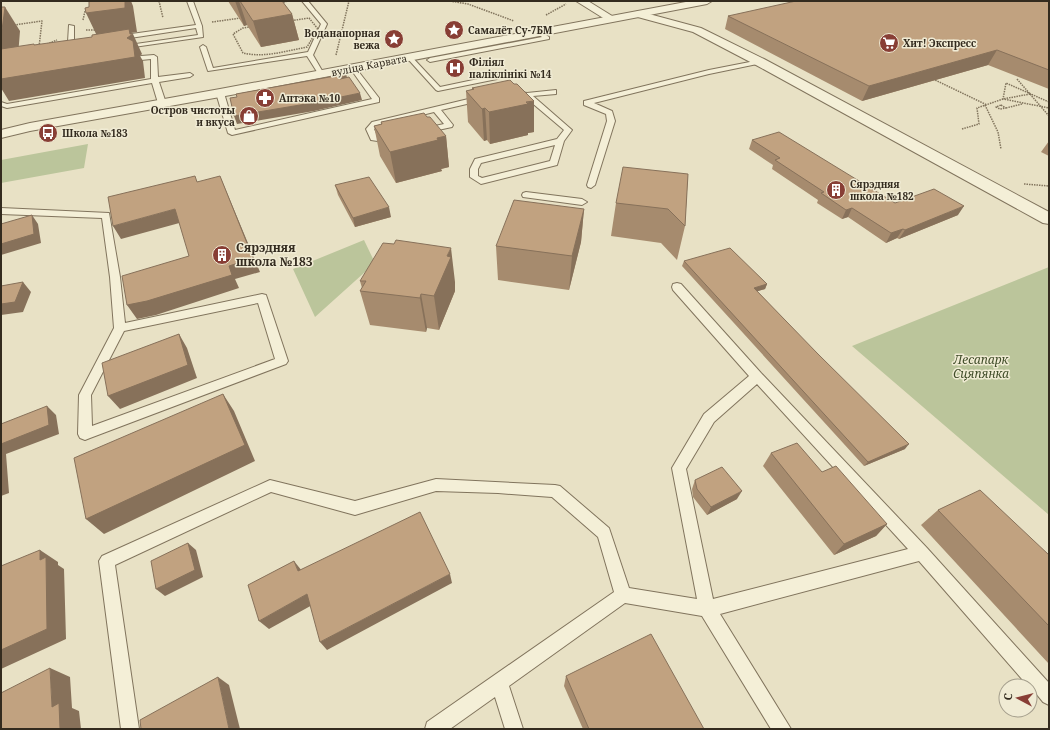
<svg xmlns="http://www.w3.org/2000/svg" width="1050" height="730" font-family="'Noto Serif',serif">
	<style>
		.green { fill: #bbc59b }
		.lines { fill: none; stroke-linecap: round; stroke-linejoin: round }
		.service-casing { stroke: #81745d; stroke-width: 2 }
		.minor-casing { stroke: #81745d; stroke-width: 2 }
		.tertiary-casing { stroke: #81745d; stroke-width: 2 }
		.path { stroke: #81745d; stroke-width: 1.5; stroke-dasharray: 1.5 1; stroke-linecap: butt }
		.service { fill: #f4efd7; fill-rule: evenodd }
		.minor { fill: #f4efd7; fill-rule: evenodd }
		.tertiary { fill: #f4efd7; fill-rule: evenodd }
		.wall { fill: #a68b6e }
		.shaded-wall { fill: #87715a }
		.building { fill: #c1a280; stroke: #87715a }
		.labels { text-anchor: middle; stroke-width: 3; stroke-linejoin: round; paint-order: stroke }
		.far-poi-label { font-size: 10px; font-weight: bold; fill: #332b1f; stroke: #f0ebd4; text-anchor: start }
		.far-street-label { font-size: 10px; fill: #332b1f; stroke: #f0ebd4 }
		.poi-label { font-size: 12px; font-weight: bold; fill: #332b1f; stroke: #f0ebd4; text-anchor: start }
		.park-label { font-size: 12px; font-style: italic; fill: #404d29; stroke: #f0ebd4 }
	</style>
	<rect width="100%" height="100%" fill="#e8e1c5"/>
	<path class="green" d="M88 144 84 168 1 183V160Z
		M364 240 375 263 315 317 293 269Z
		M1049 267V515L852 346Z"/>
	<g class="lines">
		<g class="service-casing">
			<path id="service" d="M187 1H193L202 26 203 37 120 49V47L122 46 198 35 196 28 117 40 114 38 117 36 196 25Z
				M302 1H308L327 24 313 55 324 74 323 75H319L307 56 208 71 200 47 203 45 206 47 213 68 308 52 321 24Z
				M69 25 74 26V41L80 43V45L68 42Z
				M540 31 549 37V39L430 62 427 60 430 58 542 37 537 33Z
				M154 55 157 57 158 77 190 73 193 75 190 77 159 82 166 103 165 105H159L158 103 152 83 7 108 1 106V102L7 104 151 79V59L141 60 138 58 141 56Z
				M407 56H411L440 87 497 75 500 77 497 79 438 91 436 90 407 58Z
				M760 60 762 61V63L709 74 594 103 612 111 615 121 595 185 591 188 588 187 587 185 607 121 606 114 584 105V101L709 70Z
				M353 66 355 67 379 98V102L232 135 228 133 216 93 217 91H220L224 93 235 130 372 99 350 68Z
				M510 90 527 93 556 90V94L533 96 572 130 564 141 557 165 481 184 470 177V169L475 159 557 139 564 130 525 97 510 94ZM555 145 550 161 482 178 478 176V169L481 163Z
				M481 96 485 98 484 100 441 110 453 125 452 127 424 133H421V129L444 124 434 112 378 126 374 129 377 136 395 137V141L384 142 371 140 366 129 372 122Z
				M526 192 582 199 587 202 582 205 523 197 522 195 523 193Z
				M1 208 109 213 120 277 125 323 262 294 266 295 288 361 286 364 90 438 85 440 80 438 78 434 79 395 114 328 110 277 102 218 1 214ZM258 303 275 359 92 426 91 395 124 331Z
				M677 283 681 284 761 373 927 548 1049 683V705L1043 702 1030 686H1028L919 561 720 614 791 729H771L702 616 625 603 509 686 523 729H505L495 697 450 729H425L427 722 614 592 598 537 552 497 498 493 436 491 355 515 271 492 115 565 139 729H121L99 561 102 556 270 480 355 501 436 479 555 485 560 486 609 528 629 588 697 599 672 468 704 414 749 376 673 290 672 287 673 284ZM757 384 908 549 713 599 686 469 714 422Z"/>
		</g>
		<g class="minor-casing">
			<path id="minor" d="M576 1H588L617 19 616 21H608Z
				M638 11 701 28 764 59 1049 212V224L1043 223 756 65 693 32 634 16 633 14Z"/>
		</g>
		<g class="tertiary-casing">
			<path id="tertiary" d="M691 1H712L707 4 220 97 30 131 1 138V130L30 123 220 89Z"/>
		</g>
		<path class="path" d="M159 1 163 18
			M450 1 468 4 514 21
			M281 4 287 1
			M546 15 566 4
			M309 18 318 29 307 47C286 51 264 58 243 53L233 34 243 28Z
			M83 20 85 11 88 9
			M212 22 241 18
			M14 25 42 21 39 47
			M86 30H97
			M47 44 57 40
			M336 55 349 1
			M933 79 987 105
			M1017 79 1049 116
			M1049 102 1006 83 1003 99 1049 108
			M985 105 998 132 1001 149
			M1001 105 1006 108 1000 109 996 107Z
			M1006 108 1022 104
			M962 129 979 124 977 108 1003 99 1030 94
			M1024 184 1049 186"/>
		<use href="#service" class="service"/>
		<use href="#minor" class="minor"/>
		<use href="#tertiary" class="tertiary"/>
	</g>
	<path class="wall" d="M228 1H282L292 14 299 40 261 47 247 25 244 26Z
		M1049 1V89L988 65 862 101 725 29 728 16Z
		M514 84 534 101V132L528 133V135L490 144 487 140 484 141 468 122 466 91 472 90V88Z
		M427 117 446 136 449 167 441 169 442 171 396 183 380 156 374 126 381 124V122Z
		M752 140 895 203 958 215 899 239 897 238 886 243 848 217 842 219 817 203 818 200 772 169 773 165 749 149Z
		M1049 141V156L1041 152Z
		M688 174 685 226 677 260 661 243 611 236 616 203Z
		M335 185 391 217 355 227 338 195Z
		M584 209 581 242 569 290 498 280 496 246Z
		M684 261 767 284 765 289 757 291 905 449 864 466 682 266Z
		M360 281 455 282V291L439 330 427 328 426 332 370 325 360 291 362 288Z
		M771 453 822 472 887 524 876 536 834 555 763 466Z
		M695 480 737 499 707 515 693 497 692 489Z
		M938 510 1049 555V664L921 525Z
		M566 676 704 729H583L564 686Z"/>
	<path class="shaded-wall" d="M125 1H131L133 6 137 32 131 33 132 35 133 34 142 54 140 56 143 61 145 78 9 101 1 88V69L98 38 86 13Z
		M235 1H239L247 25 244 26Z
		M5 7 20 31 18 56 1 59V31Z
		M292 14 299 40 261 47 253 21Z
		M997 50 988 65 862 101 869 86Z
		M346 74 348 81 340 79Z
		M360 93 362 100 314 111 237 124 234 116Z
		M534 101V132L528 133V135L490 144 489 112Z
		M485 108 487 140 484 141 482 109Z
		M446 136 449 167 441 169 442 171 396 183 390 152 437 138Z
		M220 176 260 272 235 279 239 288 156 315 137 319 127 305 229 266Z
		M964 206 958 215 899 239 905 230Z
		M389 207 391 217 355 227 353 218Z
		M852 208 848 217 842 219 846 210Z
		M175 209 183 222 121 239 113 226Z
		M584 209 581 242 569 290 572 256Z
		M32 215 38 224 41 243 1 255V244Z
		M903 229 897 238 886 243 891 233Z
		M451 248 455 282V291L439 330 434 296 447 256Z
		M23 282 31 292 23 312 1 315V304Z
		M767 284 765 289 752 293 754 288Z
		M421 294 427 328 426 332 420 298Z
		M179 334 187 348 197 378 120 409 108 396Z
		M223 394 234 411 255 461 104 534 86 519Z
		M47 406 56 415 59 434 6 454 9 493 1 496V444Z
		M909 444 905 449 864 466 868 462Z
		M742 491 737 499 707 515 711 507Z
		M887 524 876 536 834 555 844 544Z
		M188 543 196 550 203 577 165 596 156 589Z
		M40 550 58 562V565L64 569 66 639 1 669V650L40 560Z
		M294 561 302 571H298Z
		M450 574 452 583 327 650 320 642Z
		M307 594 314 604 269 629 259 621Z
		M50 668 70 677 72 708 79 711 81 729H60L52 707Z
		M218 677 229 685 240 729H229Z"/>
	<path class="building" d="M89 1H125V8L86 13 85 8 89 7Z
		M240 1H282L292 14 253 21Z
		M796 1H1049V41L1048 42H1049V70L997 50 869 86 728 16Z
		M1 7H5L2 30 1 31Z
		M129 29 130 34H133L127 38 133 41 135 57 1 79V49L34 44V45L92 37V35Z
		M346 74 340 79 349 77 360 93 312 103 234 116 230 98 237 97 236 94Z
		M510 80 514 84H517L534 101 526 102 528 104 489 112 485 108 482 109 466 91 474 89 472 88Z
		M424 113 427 117H430L446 136 437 138 438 140 390 152 374 126 382 124 381 122Z
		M779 132 895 203 934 189 964 206 905 230 903 229 891 233 852 208 846 210 821 193 824 192 775 160 780 158 752 140Z
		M623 167 688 174 685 226 668 209 616 203Z
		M195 176 197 182 220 176 253 258 229 266 232 275 147 301 127 305 122 276 189 256 175 209 113 226 108 197Z
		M369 177 389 207 353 218 335 185Z
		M514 200 584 209 572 256 496 246Z
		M32 215 34 234 1 244V224Z
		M396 240 451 248 447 256 451 257 434 296 421 294 420 298 360 291 366 281H360L383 243 394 244Z
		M730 248 767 284 754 288 818 354 909 444 868 462 684 261Z
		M23 282 15 302 1 304V286Z
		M179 334 188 365 108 396 102 363Z
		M223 394 245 445 86 519 74 458Z
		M47 406 49 425 1 444V424Z
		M797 443 822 472 836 466 887 524 844 544 771 453Z
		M722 467 742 491 711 507 697 489 695 480Z
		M980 490 1049 555V626L938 510Z
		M420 512 450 574 320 642 307 594 259 621 248 585 294 561 298 571Z
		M188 543 195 570 156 589 151 561Z
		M40 550V560L46 557 47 629 1 650V566Z
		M651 634 704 729H589L566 676Z
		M50 668 52 707 59 703 60 729H1V693Z
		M218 677 229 729H141L140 720Z"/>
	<defs>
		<g id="sight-disc" transform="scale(1)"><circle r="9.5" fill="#883e35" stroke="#f0ebd4"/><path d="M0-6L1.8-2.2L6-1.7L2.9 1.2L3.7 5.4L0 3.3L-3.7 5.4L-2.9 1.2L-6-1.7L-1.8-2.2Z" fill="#fff"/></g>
		<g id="supermarket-disc" transform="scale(1)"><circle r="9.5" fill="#883e35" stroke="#f0ebd4"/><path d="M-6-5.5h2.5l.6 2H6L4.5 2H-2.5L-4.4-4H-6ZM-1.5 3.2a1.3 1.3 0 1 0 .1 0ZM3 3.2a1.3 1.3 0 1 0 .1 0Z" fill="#fff"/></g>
		<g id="hospital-disc" transform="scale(1)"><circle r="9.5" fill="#883e35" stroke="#f0ebd4"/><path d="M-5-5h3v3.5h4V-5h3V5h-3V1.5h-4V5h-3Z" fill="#fff"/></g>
		<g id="pharmacy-disc" transform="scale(1)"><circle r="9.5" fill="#883e35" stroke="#f0ebd4"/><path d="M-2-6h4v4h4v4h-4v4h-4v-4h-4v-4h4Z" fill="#fff"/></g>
		<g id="shop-disc" transform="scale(1)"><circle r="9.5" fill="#883e35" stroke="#f0ebd4"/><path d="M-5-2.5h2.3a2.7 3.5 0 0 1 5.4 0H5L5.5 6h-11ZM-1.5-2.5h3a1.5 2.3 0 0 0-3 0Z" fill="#fff"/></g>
		<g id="bus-disc" transform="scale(1)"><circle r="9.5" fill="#883e35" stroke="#f0ebd4"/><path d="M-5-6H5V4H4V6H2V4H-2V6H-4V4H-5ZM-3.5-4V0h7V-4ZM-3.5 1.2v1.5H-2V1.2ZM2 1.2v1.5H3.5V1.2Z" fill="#fff"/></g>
		<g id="building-disc" transform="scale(1)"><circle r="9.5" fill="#883e35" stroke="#f0ebd4"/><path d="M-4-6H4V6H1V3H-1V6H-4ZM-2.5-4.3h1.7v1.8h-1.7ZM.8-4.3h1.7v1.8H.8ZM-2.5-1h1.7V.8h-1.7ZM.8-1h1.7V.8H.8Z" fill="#fff"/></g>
	</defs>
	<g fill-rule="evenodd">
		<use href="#sight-disc" x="454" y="30"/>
		<use href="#sight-disc" x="394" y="39"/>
		<use href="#supermarket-disc" x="889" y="43"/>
		<use href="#hospital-disc" x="455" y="68"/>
		<use href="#pharmacy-disc" x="265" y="98"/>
		<use href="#shop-disc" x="249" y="116"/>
		<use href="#bus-disc" x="48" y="133"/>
		<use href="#building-disc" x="836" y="190"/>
		<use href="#building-disc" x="222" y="255"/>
	</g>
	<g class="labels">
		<g class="far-poi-label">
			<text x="468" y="34">Самалёт Су-7БМ</text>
			<text x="380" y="37" text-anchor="end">Воданапорная<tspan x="380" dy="12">вежа</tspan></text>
			<text x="903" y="47">Хит! Экспресс</text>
			<text x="469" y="66">Філіял<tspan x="469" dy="12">паліклінікі №14</tspan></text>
			<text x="279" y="102">Аптэка №10</text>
			<text x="235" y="114" text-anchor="end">Остров чистоты<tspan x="235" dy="12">и вкуса</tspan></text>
			<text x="62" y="137">Школа №183</text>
			<text x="850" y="188">Сярэдняя<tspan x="850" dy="12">школа №182</tspan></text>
		</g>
		<g class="far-street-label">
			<text transform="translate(369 65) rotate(-11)" y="4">вуліца Карвата</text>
		</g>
		<g class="poi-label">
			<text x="236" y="252">Сярэдняя<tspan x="236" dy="14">школа №183</tspan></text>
		</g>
		<g class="park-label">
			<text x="981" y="364">Лесапарк<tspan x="981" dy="14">Сцяпянка</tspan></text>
		</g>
	</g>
	<rect width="1050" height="730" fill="none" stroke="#332b1f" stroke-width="4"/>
	<g transform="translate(1018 698) rotate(277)"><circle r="19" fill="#f0ebd4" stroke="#a49e8c"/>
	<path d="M0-3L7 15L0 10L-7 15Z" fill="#883e35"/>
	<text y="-6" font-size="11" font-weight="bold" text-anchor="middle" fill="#332b1f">С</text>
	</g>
</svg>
